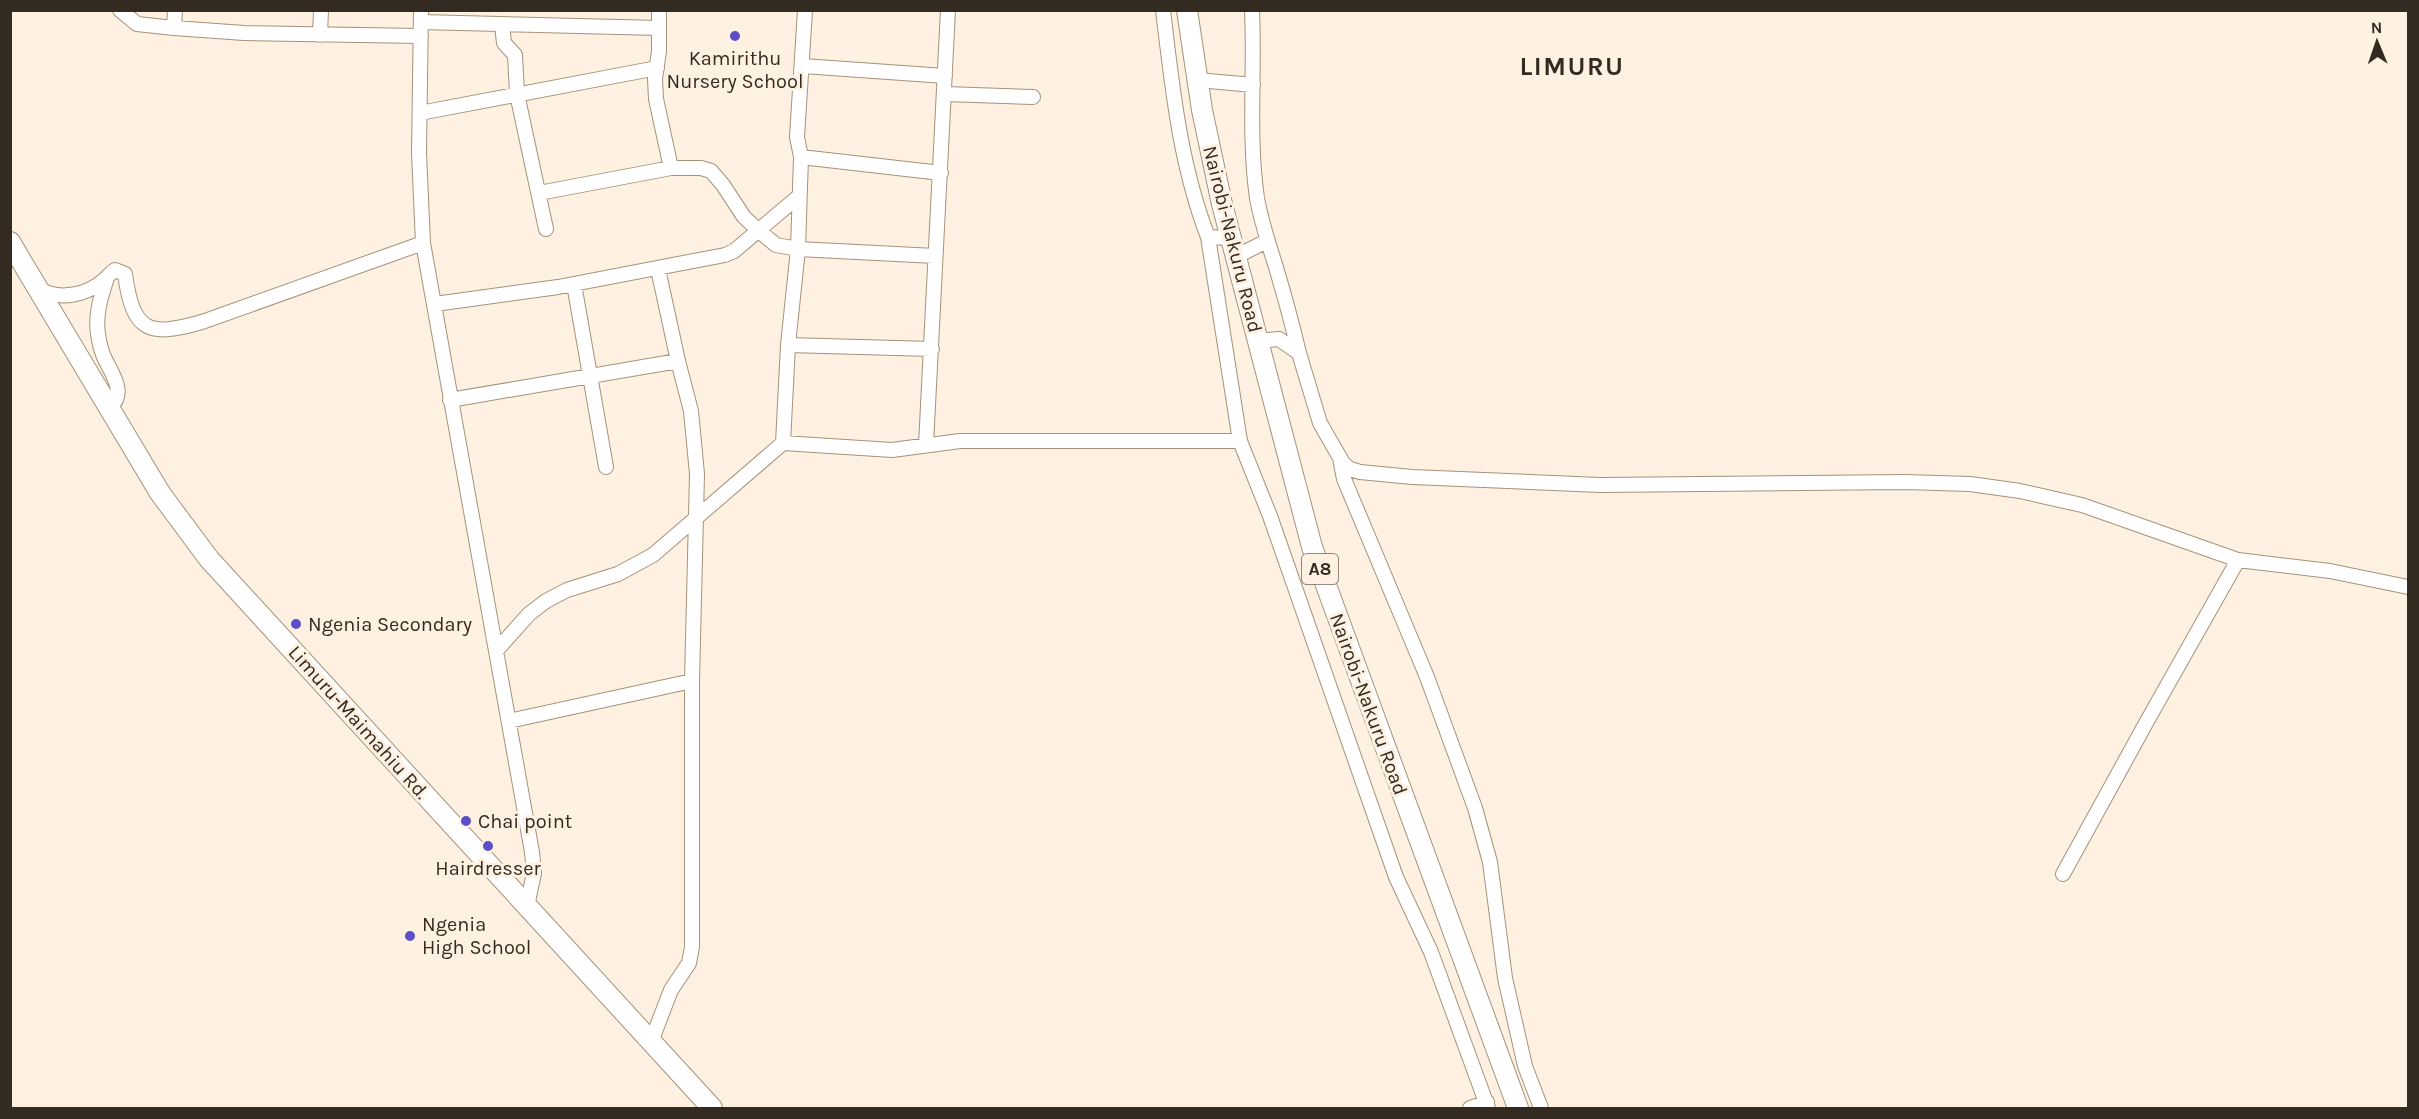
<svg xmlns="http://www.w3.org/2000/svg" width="2419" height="1119" font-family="Karla,sans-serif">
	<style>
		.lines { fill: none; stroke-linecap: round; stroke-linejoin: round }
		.minor-casing { stroke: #a5927a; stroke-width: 16 }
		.highway-casing { stroke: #a5927a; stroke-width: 22 }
		.minor { stroke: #fff; stroke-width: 14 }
		.highway { stroke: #fff; stroke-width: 20 }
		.poi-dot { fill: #5b4ec6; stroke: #fef1e2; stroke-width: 2 }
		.labels { text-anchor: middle; stroke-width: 6; stroke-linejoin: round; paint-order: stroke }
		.shield { fill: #fef1e2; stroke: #70665c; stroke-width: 1.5 }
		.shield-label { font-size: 18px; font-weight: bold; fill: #332b22 }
		.poi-label { font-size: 20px; fill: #332b22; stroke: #fef1e2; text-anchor: start }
		.street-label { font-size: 20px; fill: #332b22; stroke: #fef1e2 }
		.district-label { font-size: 26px; font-weight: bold; letter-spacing: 1.5px; fill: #332b22; stroke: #fef1e2 }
	</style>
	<rect width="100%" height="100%" fill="#fef1e2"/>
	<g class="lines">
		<g class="minor-casing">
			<path id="minor" d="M120 10 137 24 174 28 244 33 421 36
				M421 10 419 153 423 243 532 852 534 873 527 906
				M659 10V51L655 79 656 99 671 168
				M1163 10C1172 86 1180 165 1208 237L1230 238
				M1252 10C1255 73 1248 136 1257 198 1261 221 1268 242 1275 264 1284 294 1292 323 1299 353
				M421 22 659 28
				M502 25 504 43 515 55 517 94 546 229
				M174 28 175 10
				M320 35 321 10
				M803 66 945 76
				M1198 80 1253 85
				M945 94 1033 97
				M420 113 657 68
				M801 157 941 173
				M539 193 671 168H701L711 171 723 185 744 217 759 231 776 245 798 249 935 256
				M1208 237 1240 441 1270 516 1396 877 1431 952 1488 1108
				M1235 257 1267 241
				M658 269 678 361
				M107 278C101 296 95 314 98 334 99 341 101 350 104 357 111 373 128 393 109 408
				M574 284 606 467
				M39 289C60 301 88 295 105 279 109 276 110 273 115 270L125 274C133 333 149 337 202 322L423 243
				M435 304 558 287 725 255 734 251 798 197
				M1257 341 1279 339 1299 353 1320 423 1343 463 1350 469 1360 472 1412 477 1600 485 1905 482 1970 484 2020 491 2082 505 2238 560 2330 571 2408 587
				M788 345 932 349
				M450 400 678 361 691 411 697 474 692 681V947L689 963 671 990 651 1042
				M783 443 788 345 798 249 801 157 797 137 805 10
				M926 445 948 10
				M1340 458 1344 479 1427 677 1475 808 1490 862 1505 978 1525 1066 1541 1108
				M496 651 529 614 546 601 567 590 618 574 653 555 783 443 892 450 960 441H1240
				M509 721 692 681
				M2063 874 2146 723 2238 560
				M1470 1108 1487 1102"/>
		</g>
		<g class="highway-casing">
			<path id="highway" d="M1187 10 1202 110 1222 204 1312 547 1518 1108
				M10 242 160 493 209 559 712 1108"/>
		</g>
		<use href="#minor" class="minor"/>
		<use href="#highway" class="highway"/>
	</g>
	<g class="poi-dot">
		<circle cx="735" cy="36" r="6"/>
		<circle cx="296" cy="624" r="6"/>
		<circle cx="466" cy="821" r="6"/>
		<circle cx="488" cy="846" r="6"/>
		<circle cx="410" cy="936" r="6"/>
	</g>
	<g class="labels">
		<rect class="shield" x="1302" y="554" width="36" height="30" rx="4.5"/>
		<g class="shield-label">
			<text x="1320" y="575">A8</text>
		</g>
		<g class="poi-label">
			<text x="735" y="65" text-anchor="middle">Kamirithu<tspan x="735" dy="23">Nursery School</tspan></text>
			<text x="308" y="631">Ngenia Secondary</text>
			<text x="478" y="828">Chai point</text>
			<text x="488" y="875" text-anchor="middle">Hairdresser</text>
			<text x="422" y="931">Ngenia<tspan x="422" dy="23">High School</tspan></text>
		</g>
		<g class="street-label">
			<text transform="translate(1233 239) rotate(76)" y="7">Nairobi-Nakuru Road</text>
			<text transform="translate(1369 704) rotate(70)" y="7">Nairobi-Nakuru Road</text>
			<text transform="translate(359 722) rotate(48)" y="7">Limuru-Maimahiu Rd.</text>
		</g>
		<g class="district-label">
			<text x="1572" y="75">LIMURU</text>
		</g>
	</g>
	<rect width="2419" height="1119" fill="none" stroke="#332b22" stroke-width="24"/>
	<g transform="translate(2377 42) rotate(358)" stroke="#fef1e2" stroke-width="4.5" paint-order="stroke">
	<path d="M0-4.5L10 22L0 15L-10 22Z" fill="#332b22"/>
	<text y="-9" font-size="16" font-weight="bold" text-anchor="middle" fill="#332b22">N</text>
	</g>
</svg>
